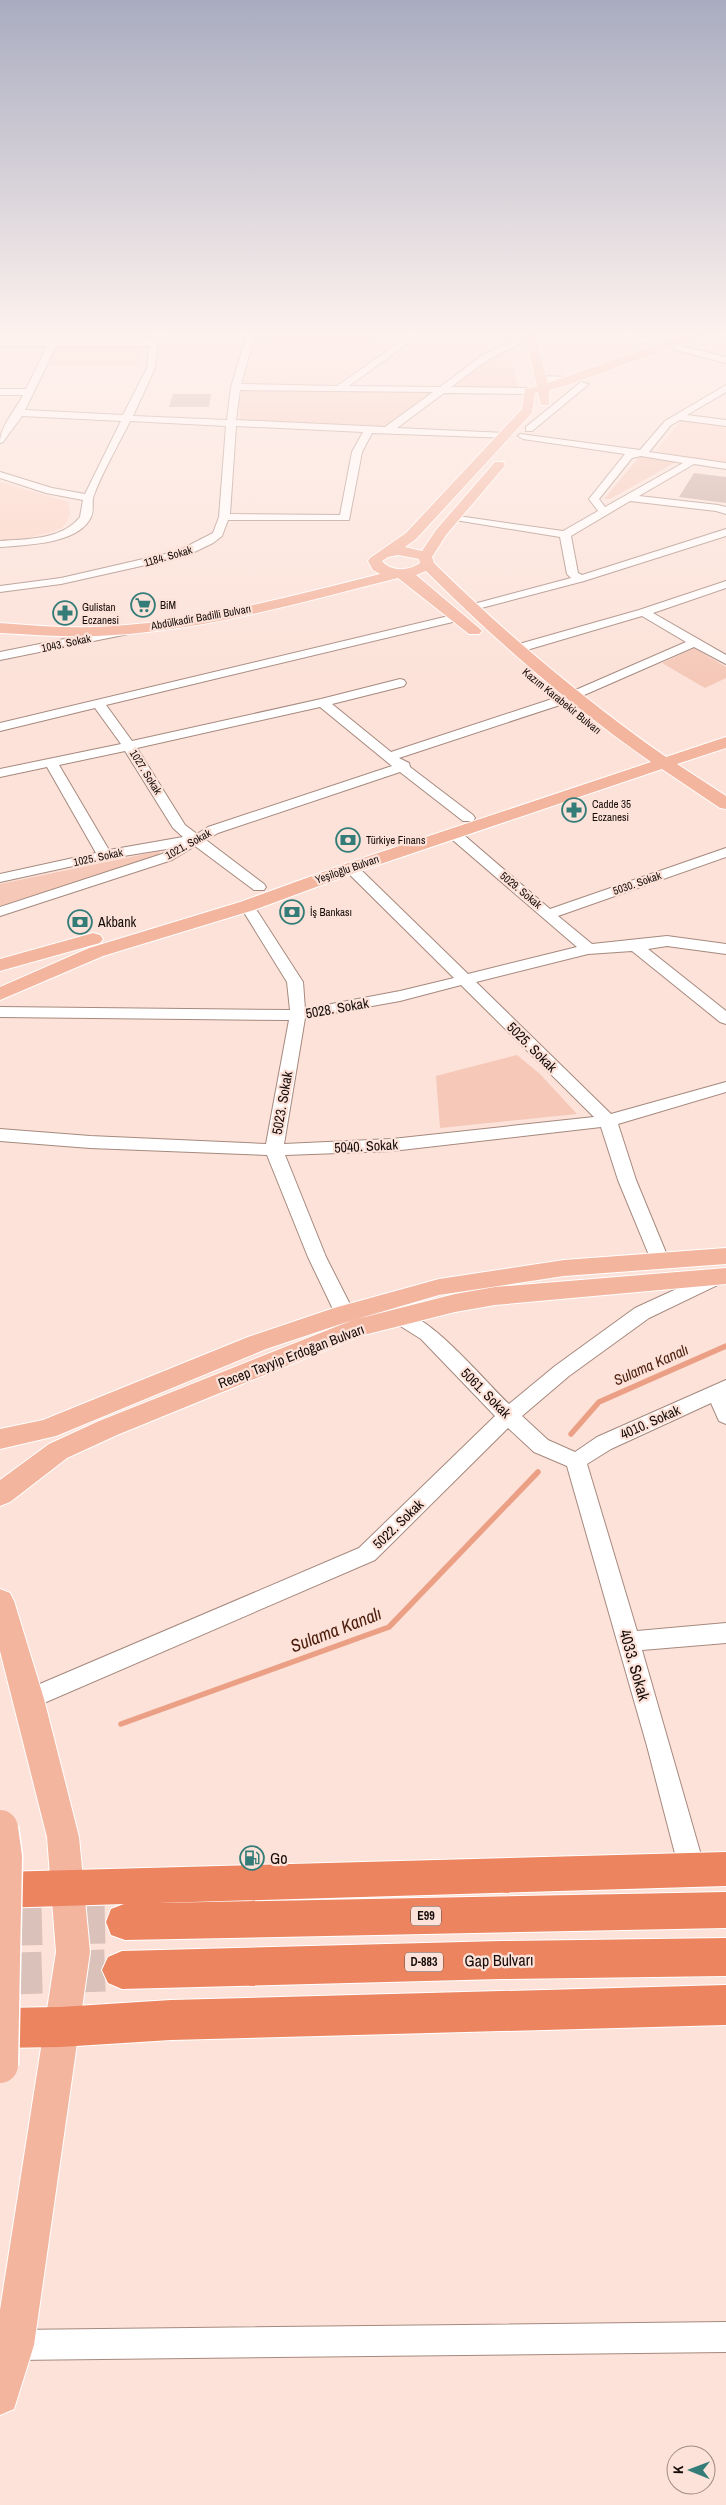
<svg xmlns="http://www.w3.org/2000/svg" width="726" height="2505" font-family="'Archivo Narrow',sans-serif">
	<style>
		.built { fill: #fcd4c6 }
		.green { fill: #f5c8b8 }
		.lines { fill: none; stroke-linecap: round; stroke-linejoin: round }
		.stream { stroke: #eba085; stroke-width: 5.5 }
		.building { fill: #c8aa9f }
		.highway-tunnel { stroke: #dac2ba; stroke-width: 42; stroke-dasharray: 42 21; stroke-linecap: butt }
		.minor-casing { stroke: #a6897e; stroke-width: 2 }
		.major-casing { stroke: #fff; stroke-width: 2 }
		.highway-casing { stroke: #fff; stroke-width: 2 }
		.minor { fill: #fff; fill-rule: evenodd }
		.major { fill: #f4b59f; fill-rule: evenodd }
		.highway { fill: #ec845f; fill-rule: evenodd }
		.major-bridge-casing { stroke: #fff; stroke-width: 39; stroke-linecap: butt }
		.major-bridge { stroke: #f4b59f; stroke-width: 36 }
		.labels { text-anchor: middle; stroke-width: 4.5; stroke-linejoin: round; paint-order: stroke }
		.far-street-label { font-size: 11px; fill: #160c09; stroke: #fce2d9 }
		.far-poi-label { font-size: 11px; fill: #160c09; stroke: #fce2d9; text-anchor: start }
		.shield { fill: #fce2d9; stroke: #5b4c47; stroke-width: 1 }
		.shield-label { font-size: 12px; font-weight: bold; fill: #160c09 }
		.poi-label { font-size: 14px; fill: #160c09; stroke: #fce2d9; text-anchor: start }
		.street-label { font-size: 14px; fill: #160c09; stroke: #fce2d9 }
		.water-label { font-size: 15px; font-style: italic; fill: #4c1d0b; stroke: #fce2d9 }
		.near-street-label { font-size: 16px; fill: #160c09; stroke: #fce2d9 }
		.near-poi-label { font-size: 16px; fill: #160c09; stroke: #fce2d9; text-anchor: start }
		.near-water-label { font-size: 18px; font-style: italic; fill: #4c1d0b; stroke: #fce2d9 }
	</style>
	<rect width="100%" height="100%" fill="#fce2d9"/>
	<path class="built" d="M266 331H386L372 341 390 348 335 384H243L253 341 265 338Z
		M688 421 726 426V463L662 453 658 449 680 422Z
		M0 482 68 502 70 513 67 521 62 528 48 533 14 541H0Z"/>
	<path class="green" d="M63 345H140L142 347 137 366H49L57 347Z
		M496 352H510L518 388H450Z
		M243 390 431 393 385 427 240 420 239 401Z
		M640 456 678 461 610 499H604Z
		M694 648 726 667V678L705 688 662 663Z
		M160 851 159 855 0 906V884Z
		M517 1055 540 1074 577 1114 440 1128 436 1076Z"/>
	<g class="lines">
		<path class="stream" d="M571 1434 599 1402 726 1346
			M121 1724 389 1627 538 1472"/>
	</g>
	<path class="building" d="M173 394H211L209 407H169Z
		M694 473 726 477V503L679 497Z"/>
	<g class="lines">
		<path class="highway-tunnel" d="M0 1925 125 1922
			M0 1974 122 1970"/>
		<g class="minor-casing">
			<path id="minor" d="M156 331H164L158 343 155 368 133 416 227 420 231 387 248 331H256L241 384 337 386 416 331H425L349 386 440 387 483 355 519 338 523 341 522 343 489 359 451 387 529 388 534 391 529 394 444 393 397 428 506 433 511 436 509 438 372 433 362 452 349 520H228L222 536 213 543 186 556 61 584 0 592V586L61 578 178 551 213 533 219 517 226 426 130 421C119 444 101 474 93 498 92 504 94 511 91 517 79 544 26 545 0 547V541C26 539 62 540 80 517L83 500 46 493 0 478V472L52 488 85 494 121 421 22 416 3 442 0 443C0 426 16 410 23 395H0V389H26L47 346H0V340H151ZM56 346H149L147 368 123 415 25 410ZM240 390 433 392 385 427 236 420ZM236 426 363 432 352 452 340 515 230 514Z
				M614 331H625L666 346 659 348Z
				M678 345 726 357V363L675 350 674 348Z
				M540 376 572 377 577 380 572 383 537 381V377Z
				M581 382 589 384 532 431H526V427Z
				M726 385V392L687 415 726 420V426L680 420 671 425 649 452 726 463V469L694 464 639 496 718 505 726 507V514L716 511 630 501 571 536 578 573 582 575 726 529V536L584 581 470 611 466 610V606L571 578 567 574 560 537 455 520 451 519V515L563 531 598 511 589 499 625 454 523 439 518 436 520 434 640 450 665 421ZM641 456 683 463 605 507 599 499 632 458Z
				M726 581V588L653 613 726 655V664L694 647 575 699 571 698 569 695 571 692 686 642 642 616 520 652 516 653 510 649 512 646 639 610Z
				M457 614 463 618 461 620 106 705 132 741 321 699 400 679 404 680 406 683 404 686 332 704 391 752 558 697H566L568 700 566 703 399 758 409 763 410 767 473 815 475 818 473 821H463L400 772 218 833 206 840 264 884 266 887 264 890H254L195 846 172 860 0 916V907L162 854 173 848 105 859 0 882V874L96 853 47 767 0 777V769L121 744 95 708 0 731V723ZM320 707 392 766 208 827 197 834 185 825 137 748ZM125 751 173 828 183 837 109 850 59 765Z
				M124 627 130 631 128 634 0 660V652Z
				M453 829 458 830 550 909 726 848V857L558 916 592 944 667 936 726 944V954L667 946 648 949 726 1011V1024L720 1022 632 951 588 954 476 982 611 1114 726 1082V1092L618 1124 636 1180 669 1260 667 1265 660 1266 653 1265 651 1260 618 1180 601 1127 392 1151 285 1155 326 1257 362 1328 359 1333 352 1335 345 1333 342 1328 308 1257 267 1155 90 1148 0 1141V1129L90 1136 266 1144 289 1020 0 1017V1007L290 1010 287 982 240 906 247 902 252 903 303 982 305 1009 400 991 454 978 346 871 344 868 346 865H356L468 974 577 947 448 836 446 833 448 830ZM461 985 594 1117 392 1139 284 1144 305 1018 400 1001Z
				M720 1269 726 1271V1281L649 1318 569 1376 522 1416 548 1440 575 1452 597 1437 726 1380V1424L719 1421 711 1403 611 1449 587 1464 637 1631 726 1623V1643L642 1650 705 1869 701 1877 692 1881 683 1877 679 1869 647 1746 567 1466 534 1452 508 1428 375 1560 37 1706 29 1709 21 1706 17 1699 21 1692 359 1548 495 1416 421 1339 394 1322 391 1317 394 1312C422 1304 487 1384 509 1404L555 1366 635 1308Z
				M726 2322V2352L14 2360 3 2356 0 2342 3 2334 14 2330Z"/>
		</g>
		<g class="major-casing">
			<path id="major" d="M524 331H534L548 383 658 344 702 331H717L568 385 549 390V405H541L538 392 535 393 532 413 416 539 405 547 422 551 436 530 495 462H503L505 465 503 468 446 535 432 557 434 563C506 634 583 699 666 757L726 737V748L677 764 726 796V809L720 808 662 769 357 872 254 910 103 956 0 1000V987L89 948 240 902 345 864 651 762C570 705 496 641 426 571L416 575 479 628 482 631 479 634H469L398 578C306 601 210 629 114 635 76 638 38 635 0 633V623C38 626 76 629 114 626 204 620 293 596 380 574L373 570 368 561 370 558 406 533 522 409 525 389 537 386ZM398 555 419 559 420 563C409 571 391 572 382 561L388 557Z
				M93 933 100 935 103 939 100 943 0 971V959Z
				M726 1248V1264L564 1276 439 1295 350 1321 266 1349 56 1436 0 1449V1429L43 1420 248 1337 334 1308 439 1279 564 1260Z
				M726 1268V1284L495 1305 455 1312 360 1336 117 1435 67 1458 10 1502 0 1506V1480L49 1444 99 1421 353 1320 455 1294 495 1287Z
				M0 1589 10 1593 14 1601 44 1699 79 1837 90 1952 34 2345 14 2409 0 2415V2310L56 1952 47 1837 0 1651Z"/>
		</g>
		<g class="highway-casing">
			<path id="highway" d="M726 1852V1886L159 1903 726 1892V1928L125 1940 111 1935 106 1922 111 1909 124 1904 0 1908V1872Z
				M726 1938V1976L501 1979 122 1989 108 1983 102 1970 108 1957 122 1951 501 1941Z
				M726 1985V2025L171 2040 60 2047 0 2048V2008L60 2007 171 2000Z"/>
		</g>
		<use href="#minor" class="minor"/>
		<use href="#major" class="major"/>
		<use href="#highway" class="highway"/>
		<g class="major-bridge-casing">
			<path id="major-bridge" d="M0 1828 4 1857 0 2065"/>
		</g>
		<use href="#major-bridge" class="major-bridge"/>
	</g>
	<linearGradient id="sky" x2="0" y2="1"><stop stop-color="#a9acc0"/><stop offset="0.49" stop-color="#fef2ee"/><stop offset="1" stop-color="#fef2ee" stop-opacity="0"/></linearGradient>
	<rect width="726" height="681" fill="url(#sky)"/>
	<defs>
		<g id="supermarket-ring" transform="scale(1.25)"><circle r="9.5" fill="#fce2d9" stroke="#347c78" stroke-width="1.5"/><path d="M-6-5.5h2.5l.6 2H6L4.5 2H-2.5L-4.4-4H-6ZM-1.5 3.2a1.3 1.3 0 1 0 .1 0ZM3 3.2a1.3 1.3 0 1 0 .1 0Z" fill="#347c78"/></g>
		<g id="pharmacy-ring" transform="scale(1.25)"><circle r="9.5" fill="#fce2d9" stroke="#347c78" stroke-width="1.5"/><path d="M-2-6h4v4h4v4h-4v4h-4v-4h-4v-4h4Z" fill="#347c78"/></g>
		<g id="bank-ring" transform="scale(1.25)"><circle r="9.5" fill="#fce2d9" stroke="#347c78" stroke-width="1.5"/><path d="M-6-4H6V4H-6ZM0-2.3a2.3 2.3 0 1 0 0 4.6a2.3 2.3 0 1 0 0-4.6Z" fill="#347c78"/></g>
		<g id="fuel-ring" transform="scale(1.25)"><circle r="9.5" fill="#fce2d9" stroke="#347c78" stroke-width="1.5"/><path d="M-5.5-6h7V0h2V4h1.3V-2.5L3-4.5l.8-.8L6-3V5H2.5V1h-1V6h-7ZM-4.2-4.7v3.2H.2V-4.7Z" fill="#347c78"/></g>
	</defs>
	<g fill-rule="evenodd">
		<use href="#supermarket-ring" x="143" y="605"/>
		<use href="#pharmacy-ring" x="65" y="613"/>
		<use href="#pharmacy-ring" x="574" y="810"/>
		<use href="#bank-ring" x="348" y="840"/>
		<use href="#bank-ring" x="292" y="912"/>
		<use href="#bank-ring" x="80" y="922"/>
		<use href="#fuel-ring" x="252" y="1858"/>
	</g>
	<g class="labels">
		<g class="far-street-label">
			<text transform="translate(168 556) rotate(-16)" y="4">1184. Sokak</text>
			<text transform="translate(201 617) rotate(-10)" y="4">Abdülkadir Badilli Bulvarı</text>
			<text transform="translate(66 643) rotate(-12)" y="4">1043. Sokak</text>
			<text transform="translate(562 701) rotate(39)" y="4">Kazım Karabekir Bulvarı</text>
			<text transform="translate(146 772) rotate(58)" y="4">1027. Sokak</text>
			<text transform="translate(188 844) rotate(-29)" y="4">1021. Sokak</text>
			<text transform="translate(98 857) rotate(-12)" y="4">1025. Sokak</text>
			<text transform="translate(347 869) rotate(-19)" y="4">Yeşiloğlu Bulvarı</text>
			<text transform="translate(637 883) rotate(-19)" y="4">5030. Sokak</text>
			<text transform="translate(521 890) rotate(40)" y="4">5029. Sokak</text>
		</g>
		<g class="far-poi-label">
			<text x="160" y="609">BiM</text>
			<text x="82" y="611">Gulistan<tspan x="82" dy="13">Eczanesi</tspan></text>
			<text x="592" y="808">Cadde 35<tspan x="592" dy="13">Eczanesi</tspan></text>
			<text x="366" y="844">Türkiye Finans</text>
			<text x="310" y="916">İş Bankası</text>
		</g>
		<g class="shield">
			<rect x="411" y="1906.5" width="30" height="19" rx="4"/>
			<rect x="405" y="1952.5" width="38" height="19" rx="4"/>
		</g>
		<g class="shield-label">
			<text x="426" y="1920">E99</text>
			<text x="424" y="1966">D-883</text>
		</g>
		<g class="poi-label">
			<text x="98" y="927">Akbank</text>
		</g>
		<g class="street-label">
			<text transform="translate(337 1008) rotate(-10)" y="5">5028. Sokak</text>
			<text transform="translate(532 1047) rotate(45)" y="5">5025. Sokak</text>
			<text transform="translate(282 1103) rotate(-80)" y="5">5023. Sokak</text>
			<text transform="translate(366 1146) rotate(-3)" y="5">5040. Sokak</text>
			<text transform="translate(291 1356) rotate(-21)" y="5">Recep Tayyip Erdoğan Bulvarı</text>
			<text transform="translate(486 1393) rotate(45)" y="5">5061. Sokak</text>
			<text transform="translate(650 1422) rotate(-24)" y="5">4010. Sokak</text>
			<text transform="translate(398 1524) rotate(-44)" y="5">5022. Sokak</text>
		</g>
		<g class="water-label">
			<text transform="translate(651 1365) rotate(-24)" y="5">Sulama Kanalı</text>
		</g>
		<g class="near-street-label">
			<text transform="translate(635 1665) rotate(74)" y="6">4033. Sokak</text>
			<text transform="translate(499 1960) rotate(-1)" y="6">Gap Bulvarı</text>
		</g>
		<g class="near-poi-label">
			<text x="270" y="1864">Go</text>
		</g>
		<g class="near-water-label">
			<text transform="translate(336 1630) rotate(-21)" y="6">Sulama Kanalı</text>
		</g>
	</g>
	<g transform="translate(691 2470) rotate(271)"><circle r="24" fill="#fce2d9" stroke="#a08c86"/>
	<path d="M0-4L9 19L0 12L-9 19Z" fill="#347c78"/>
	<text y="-8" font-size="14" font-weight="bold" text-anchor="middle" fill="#160c09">K</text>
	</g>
</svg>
